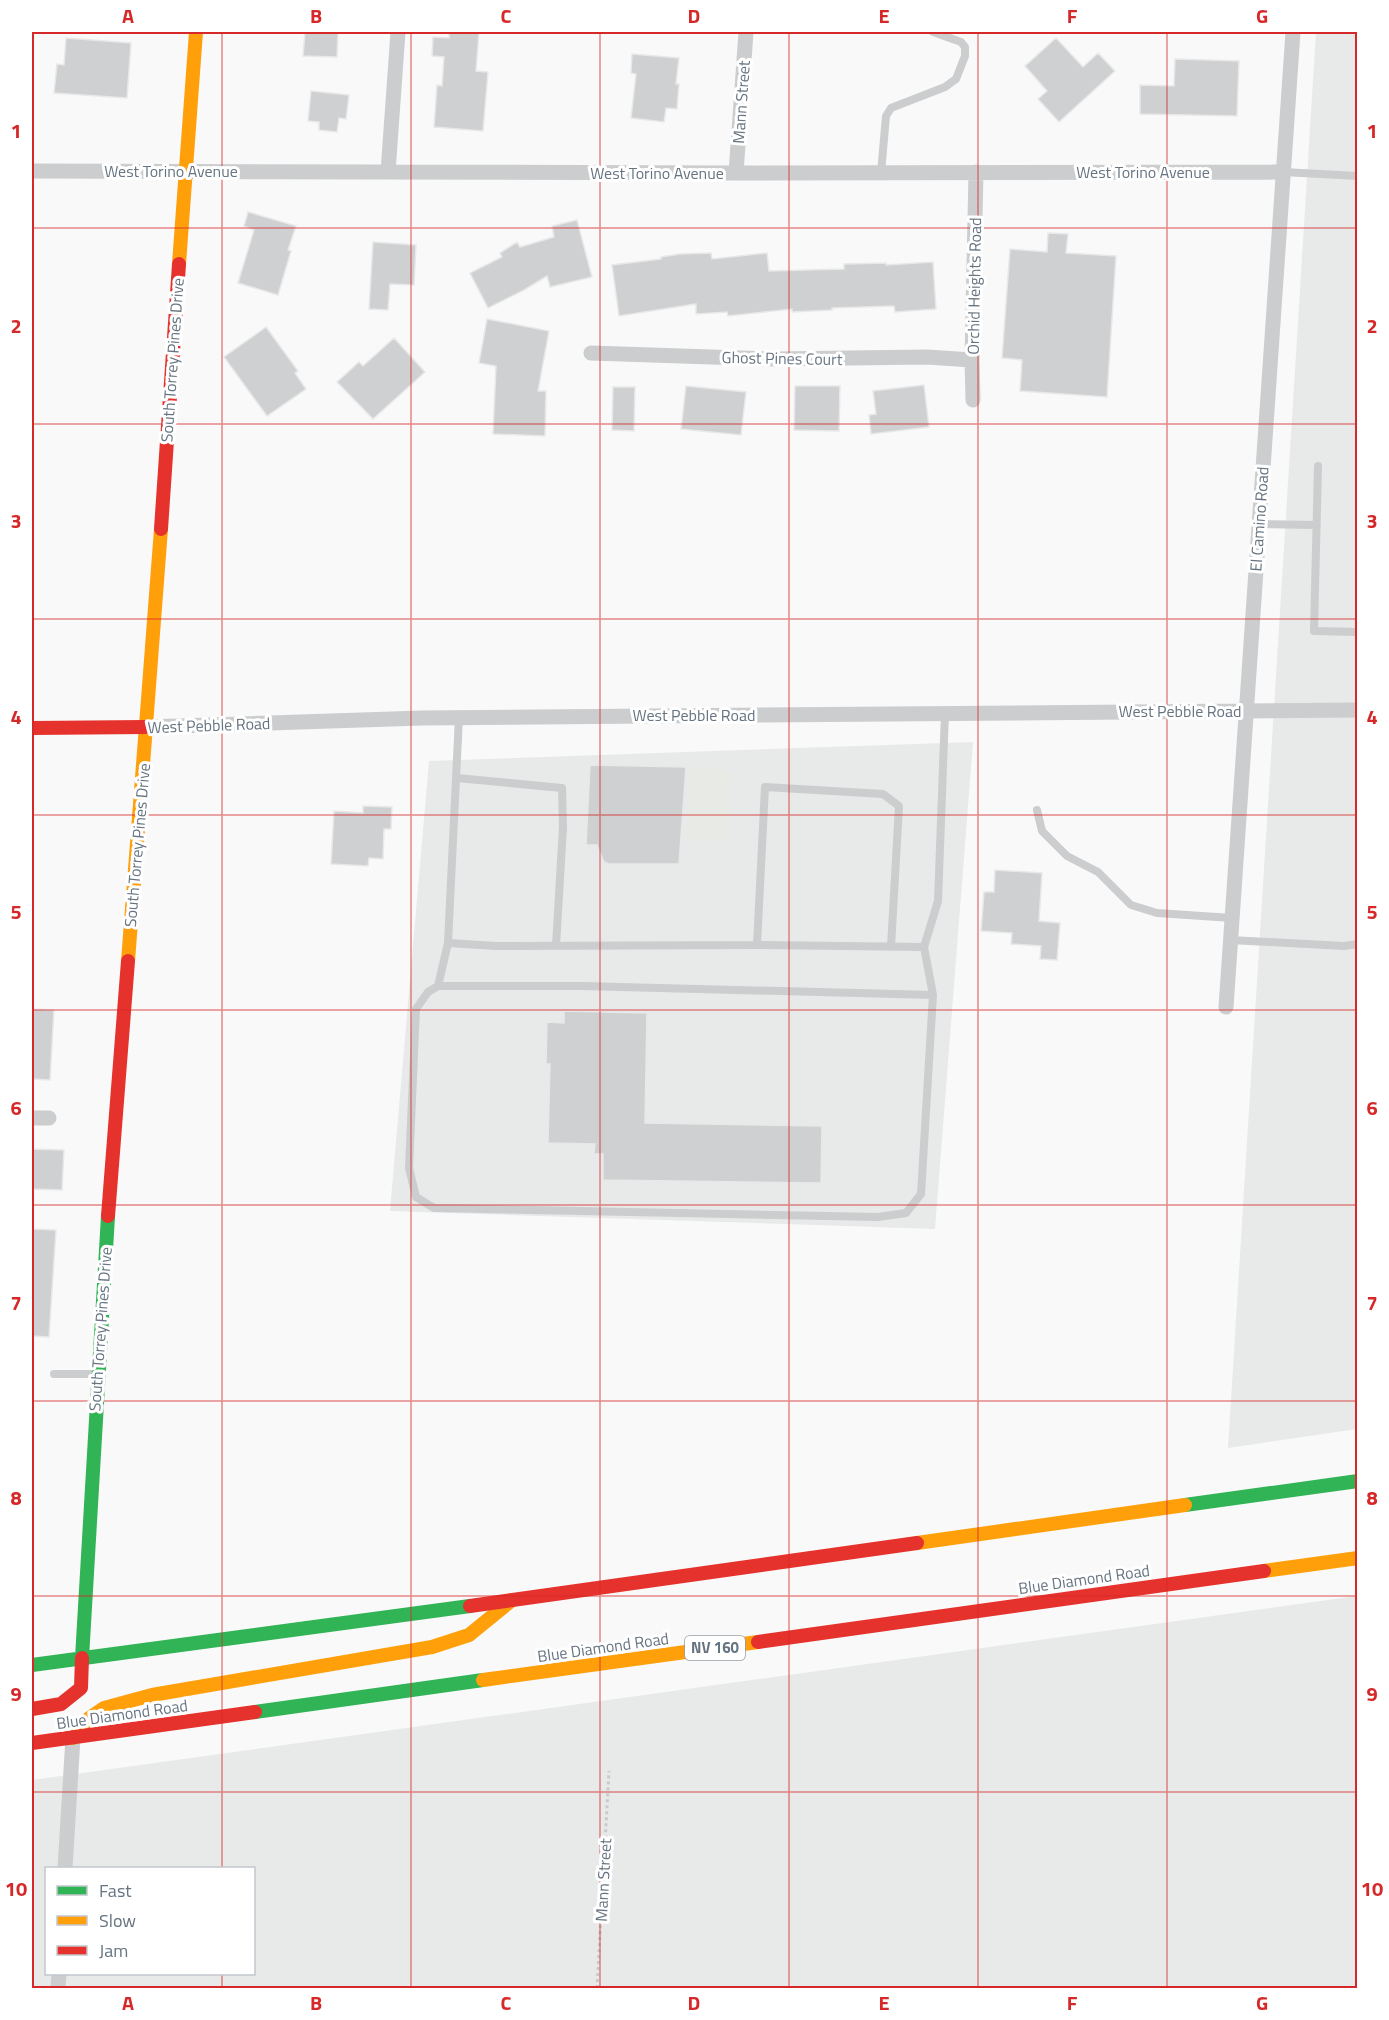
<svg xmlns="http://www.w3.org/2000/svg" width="1389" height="2020" font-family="'Titillium Web',sans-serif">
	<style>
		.built { fill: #e8e9e9; fill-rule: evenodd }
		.green { fill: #e8eae6 }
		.building { fill: #ced0d1; stroke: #e8e8e8; stroke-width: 1.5 }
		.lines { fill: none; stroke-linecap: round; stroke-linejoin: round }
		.path { stroke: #c9cacb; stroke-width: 3; stroke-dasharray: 3 3; stroke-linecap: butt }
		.lane { stroke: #cccdce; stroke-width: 8 }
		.street { stroke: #cccdce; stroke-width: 15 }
		.fast { stroke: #30b455; stroke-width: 14 }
		.slow { stroke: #ff9f0a; stroke-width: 14 }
		.jam { stroke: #e5322d; stroke-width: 14 }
		.grid { fill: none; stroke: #d62828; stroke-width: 1.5; stroke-opacity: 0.55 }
		.labels { text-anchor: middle; stroke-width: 6; stroke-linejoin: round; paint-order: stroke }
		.shield { fill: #fff; stroke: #949ea7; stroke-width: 1.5 }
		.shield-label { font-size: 15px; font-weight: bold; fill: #667481 }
		.street-label { font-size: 16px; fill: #667481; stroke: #fff }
		.neatline { fill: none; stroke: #d62828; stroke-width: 2 }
		.grid-label { font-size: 20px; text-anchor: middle; font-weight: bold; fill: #d62828 }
	</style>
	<rect width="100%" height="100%" fill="#f9f9f9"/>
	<path class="built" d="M1316 32H1357V1429L1228 1448Z
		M973 742 935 1229 390 1211 429 761Z
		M1357 1596V1988H32V1780ZM46 1868H254V1974H46Z"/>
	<path class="green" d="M691 767 732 771 727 842 686 839Z"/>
	<path class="building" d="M305 32H338L337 57 303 56Z
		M449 32H479L476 71 488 72 483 131 434 127 437 85 442 86 444 57 432 56 433 37 449 38Z
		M66 38 131 43 127 98 54 93 57 64 64 65Z
		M1056 38 1083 67 1098 53 1115 71 1059 122 1038 99 1047 91 1025 66Z
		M632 54 679 58 676 84H679L677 109 666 108 664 122 631 118 636 74 631 73Z
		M1175 59 1239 61 1237 116 1140 114V85L1174 86Z
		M311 91 349 95 346 119 339 118 337 132 319 130V122L308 121Z
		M248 212 296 226 288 250 291 251 278 295 238 283 254 230 244 226Z
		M577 220 592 277 550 287 547 276 524 290 488 308 470 273 502 257 500 253 517 242 520 247 554 237 552 226Z
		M1048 233 1068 234 1066 253 1116 256 1107 397 1020 391 1022 360 1002 358 1010 249 1047 252Z
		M373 242 416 245 414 285 390 284 388 310 369 309Z
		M711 253 712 259 767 253 769 271 844 269V264L886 263V265L933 262 936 309 895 312 894 306 832 308V310L792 312V309L728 316 727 312 696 314V304L619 316 612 265 661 259V257L680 254Z
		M487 319 549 331 538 391H546L545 436 493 434 496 366 479 363Z
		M266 327 298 371 295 373 306 389 267 416 224 357Z
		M394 338 425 372 373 419 337 382 359 362 363 366Z
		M924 385 929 427 871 434 869 415 876 414 873 391Z
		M686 386 746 392 741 435 681 429Z
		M795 386H840L839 431 794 430Z
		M613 387H635L634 431 612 430Z
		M590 765 686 767 679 864H609L604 862 597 845H586Z
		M363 806 392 807 391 829H384L383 859 369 858 368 866 331 864 334 811 363 813Z
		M995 870 1042 873 1039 921 1060 923 1057 960 1040 959 1041 946 1011 944 1012 933 981 931 984 892H994Z
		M32 1009 54 1010 50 1080 32 1079Z
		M564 1011 647 1013 645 1123 822 1126 821 1183 603 1180V1154H594L595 1144 548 1143 550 1064H546L547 1022 564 1023Z
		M32 1149 64 1150 62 1190 32 1189Z
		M32 1229 56 1230 49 1337 32 1336Z"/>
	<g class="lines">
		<path class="path" d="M597 1988 609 1771"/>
		<path class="lane" d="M1283 172 1358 176
			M881 173 886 116 891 108 945 87 956 79 965 56V47L961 42 933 32
			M1318 466 1314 631 1358 632
			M1259 524 1316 525
			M459 717 448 943 496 946 757 945 924 947 938 901 945 713
			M457 778 562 788 563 827 556 946
			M1037 810 1042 831 1067 856 1098 872 1131 905 1157 913 1232 918
			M1230 940 1344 946 1358 944
			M448 943 438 986 428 992 416 1009 409 1168 416 1197 434 1208 878 1217 906 1213 921 1194 933 995 924 947
			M757 945 765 787 883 794 899 806 891 947
			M438 986H583L933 995
			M54 1374H94"/>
		<path class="street" d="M32 171 736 173 1283 172
			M388 172 398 32
			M736 173 746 32
			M591 353 774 359 927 357 972 360
			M973 400 972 360 976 172
			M146 727 422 718 1358 710
			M1226 1007 1293 32
			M32 1118H49
			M65 1868 73 1738
			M58 1988 59 1974"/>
		<path class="fast" d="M1185 1505 1358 1481
			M82 1658 108 1216
			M32 1665 470 1606
			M255 1712 483 1680"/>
		<path class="slow" d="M179 264 196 32
			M128 961 161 529
			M917 1543 1185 1505
			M1264 1571 1358 1558
			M483 1680 758 1642
			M73 1738 88 1719 104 1708 152 1695 432 1647 469 1635 512 1600"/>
		<path class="jam" d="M161 529 179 264
			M32 728 146 727
			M108 1216 128 961
			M470 1606 917 1543
			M758 1642 1264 1571
			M32 1709 61 1704 81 1688 82 1658
			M32 1743 255 1712"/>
	</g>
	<path class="grid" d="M222 32V1868M411 32V1988M600 32V1988M789 32V1988M978 32V1988M1167 32V1988M32 228H1358M32 424H1358M32 619H1358M32 815H1358M32 1010H1358M32 1205H1358M32 1401H1358M32 1596H1358M32 1792H1358M222 1974V1988"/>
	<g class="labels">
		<rect class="shield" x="685" y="1636" width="60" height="24" rx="4.5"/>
		<g class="shield-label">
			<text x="715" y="1653">NV 160</text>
		</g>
		<g class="street-label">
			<text transform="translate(741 102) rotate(-86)" y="6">Mann Street</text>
			<text x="171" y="177">West Torino Avenue</text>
			<text x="1143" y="178">West Torino Avenue</text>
			<text x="657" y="179">West Torino Avenue</text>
			<text transform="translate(974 286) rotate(-89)" y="6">Orchid Heights Road</text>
			<text transform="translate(782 358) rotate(1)" y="6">Ghost Pines Court</text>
			<text transform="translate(172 360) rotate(-86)" y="6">South Torrey Pines Drive</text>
			<text transform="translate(1259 519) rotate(-86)" y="6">El Camino Road</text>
			<text x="1180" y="717">West Pebble Road</text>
			<text x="694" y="721">West Pebble Road</text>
			<text transform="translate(209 725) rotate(-2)" y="6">West Pebble Road</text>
			<text transform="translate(137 845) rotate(-85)" y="6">South Torrey Pines Drive</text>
			<text transform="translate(100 1329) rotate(-86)" y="6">South Torrey Pines Drive</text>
			<text transform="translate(1084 1579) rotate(-8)" y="6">Blue Diamond Road</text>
			<text transform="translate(603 1647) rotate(-8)" y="6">Blue Diamond Road</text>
			<text transform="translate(122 1714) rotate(-8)" y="6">Blue Diamond Road</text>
			<text transform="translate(603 1880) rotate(-87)" y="6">Mann Street</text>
		</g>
	</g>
	<rect width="1389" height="2020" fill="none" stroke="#ffffff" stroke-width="66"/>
	<rect x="45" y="1867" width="210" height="108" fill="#ffffff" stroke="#c2c7cd" stroke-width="1.5"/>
	<rect x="57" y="1886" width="30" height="9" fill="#30b455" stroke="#c2c7cd" stroke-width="1.5"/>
	<text x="99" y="1897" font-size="18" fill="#667481">Fast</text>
	<rect x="57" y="1916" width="30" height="9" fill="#ff9f0a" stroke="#c2c7cd" stroke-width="1.5"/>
	<text x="99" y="1927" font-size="18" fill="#667481">Slow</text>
	<rect x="57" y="1946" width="30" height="9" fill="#e5322d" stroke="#c2c7cd" stroke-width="1.5"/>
	<text x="99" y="1957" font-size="18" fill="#667481">Jam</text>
	<rect x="33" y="33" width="1323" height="1954" class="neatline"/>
	<g class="grid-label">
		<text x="128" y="23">A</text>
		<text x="316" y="23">B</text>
		<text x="506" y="23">C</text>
		<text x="694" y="23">D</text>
		<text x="884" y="23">E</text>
		<text x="1072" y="23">F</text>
		<text x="1262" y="23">G</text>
		<text x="16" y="138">1</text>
		<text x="1372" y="138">1</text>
		<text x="16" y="333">2</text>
		<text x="1372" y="333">2</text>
		<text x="16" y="528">3</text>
		<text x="1372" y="528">3</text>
		<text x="16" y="724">4</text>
		<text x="1372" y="724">4</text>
		<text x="16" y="919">5</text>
		<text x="1372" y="919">5</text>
		<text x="16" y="1115">6</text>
		<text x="1372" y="1115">6</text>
		<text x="16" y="1310">7</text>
		<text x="1372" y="1310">7</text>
		<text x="16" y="1505">8</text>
		<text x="1372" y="1505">8</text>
		<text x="16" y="1701">9</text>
		<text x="1372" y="1701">9</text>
		<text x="16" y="1896">10</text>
		<text x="1372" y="1896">10</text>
		<text x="128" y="2010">A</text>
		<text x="316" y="2010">B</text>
		<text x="506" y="2010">C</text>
		<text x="694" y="2010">D</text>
		<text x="884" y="2010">E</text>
		<text x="1072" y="2010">F</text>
		<text x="1262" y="2010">G</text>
	</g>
</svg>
